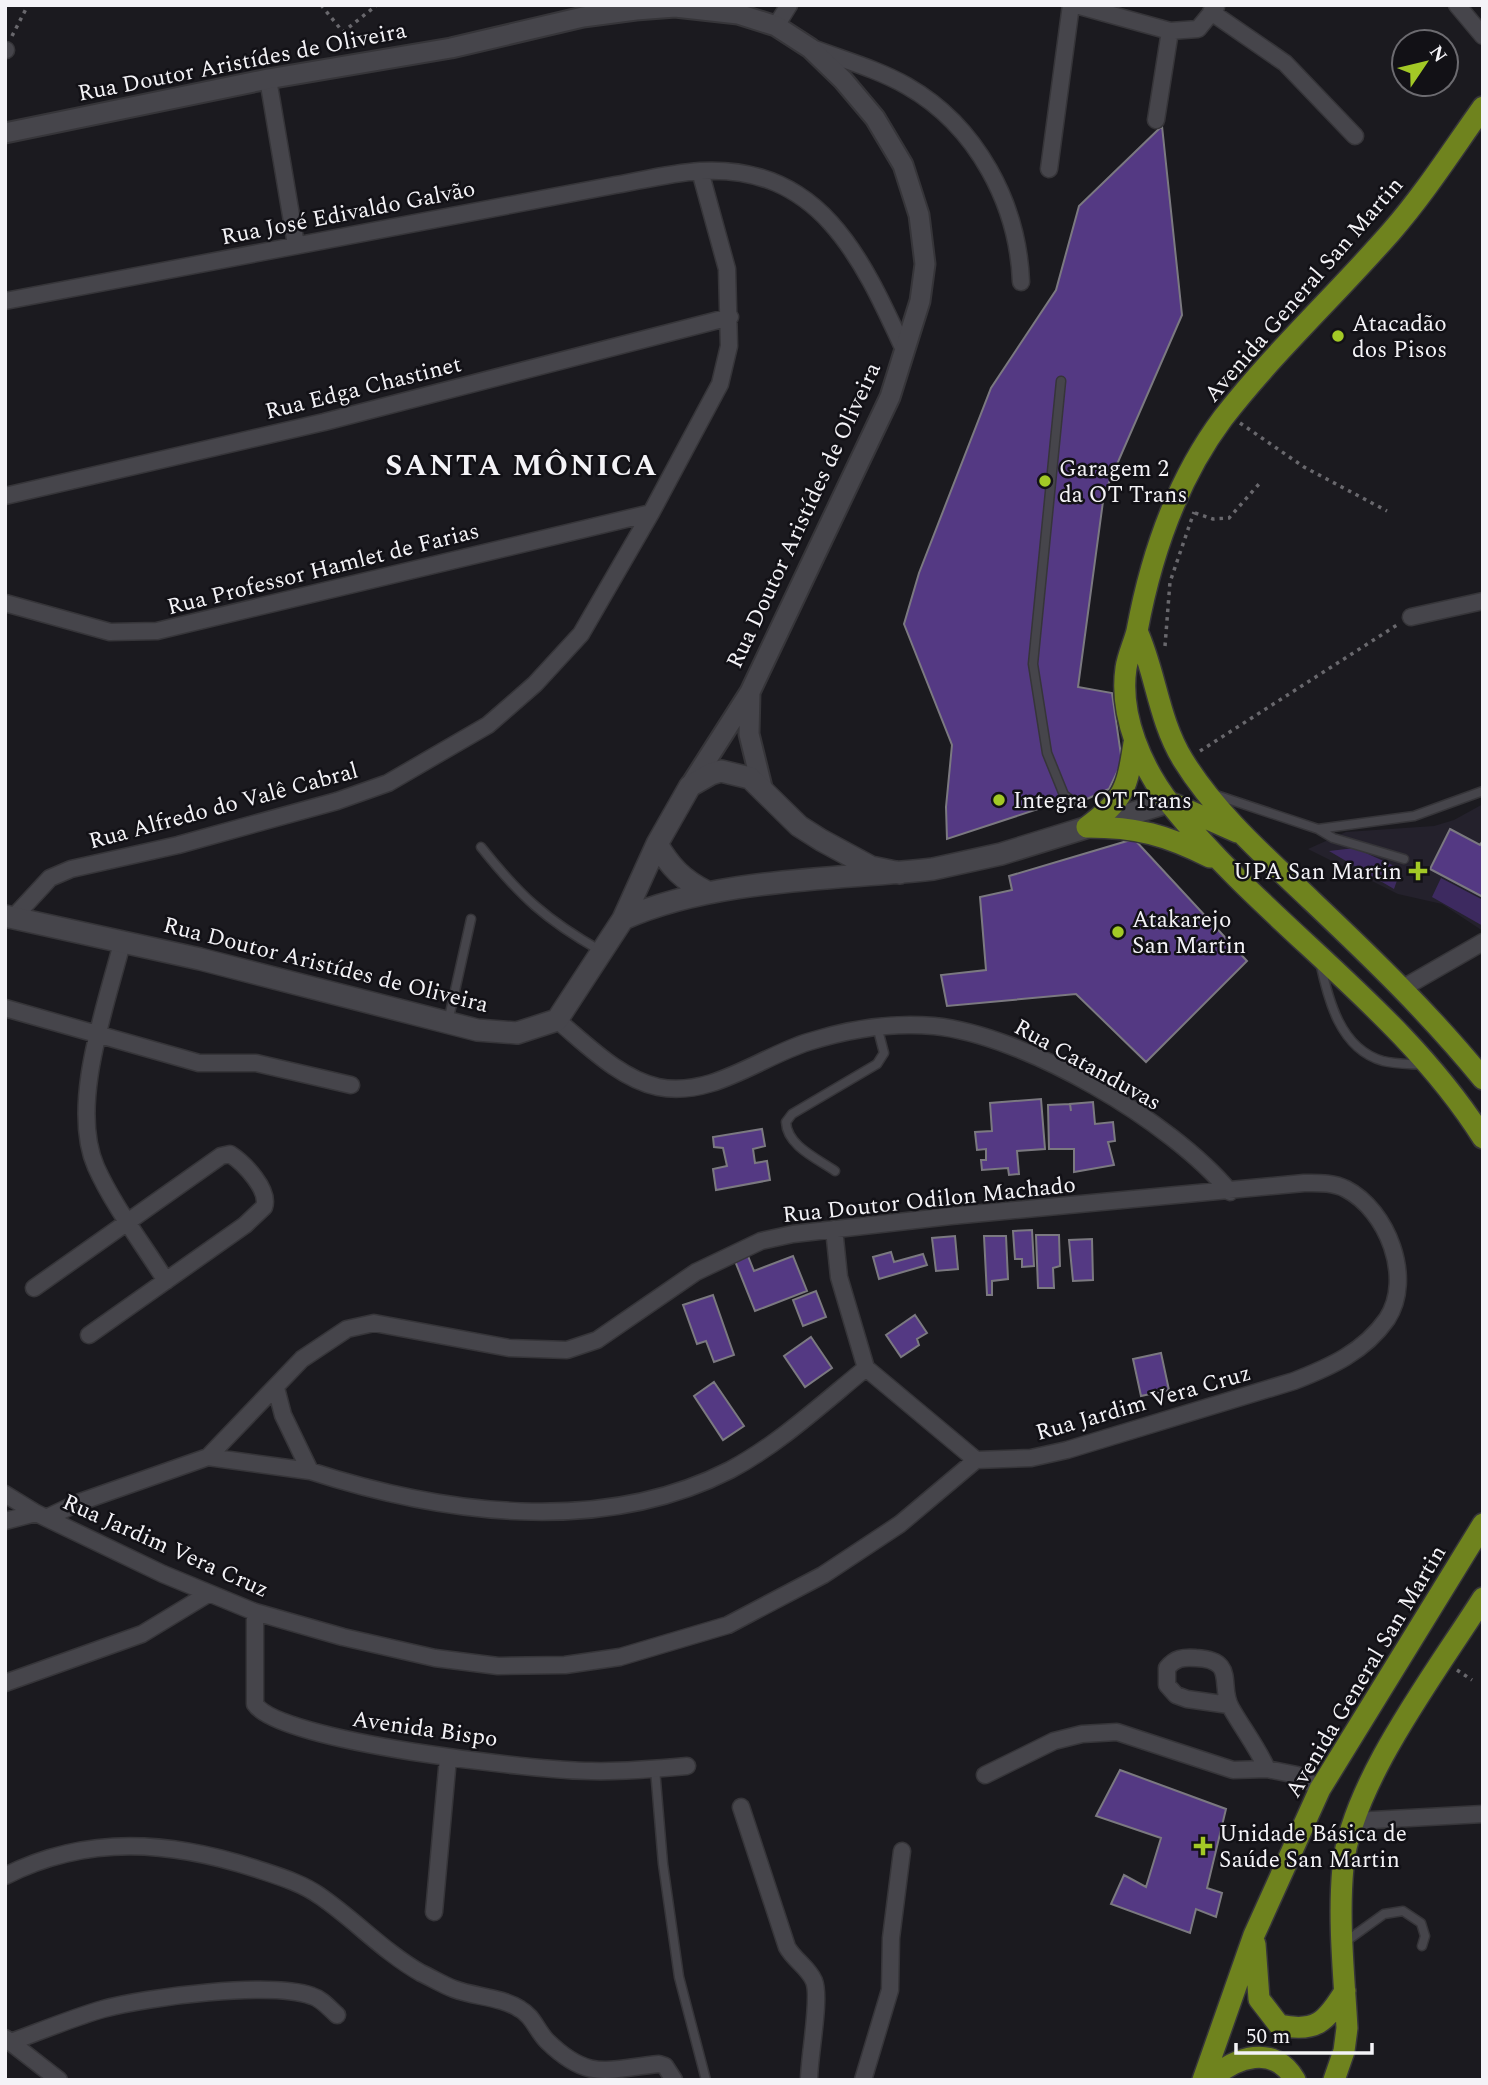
<svg xmlns="http://www.w3.org/2000/svg" width="1488" height="2085" font-family="Spectral,serif">
	<style>
		.built { fill: #24212c }
		.green { fill: #3d2a60 }
		.building { fill: #543983; stroke: #7b7980; stroke-width: 2 }
		.lines { fill: none; stroke-linecap: round; stroke-linejoin: round }
		.service-casing { stroke: #363539; stroke-width: 11 }
		.minor-casing { stroke: #363539; stroke-width: 19 }
		.tertiary-casing { stroke: #363539; stroke-width: 23 }
		.secondary-casing { stroke: #363539; stroke-width: 24 }
		.primary-casing { stroke: #363539; stroke-width: 24 }
		.path { stroke: #69686d; stroke-width: 3.5; stroke-dasharray: 3.5 5; stroke-linecap: butt }
		.service { stroke: #46454b; stroke-width: 8 }
		.minor { stroke: #46454b; stroke-width: 16 }
		.tertiary { stroke: #46454b; stroke-width: 19 }
		.secondary { stroke: #46454b; stroke-width: 21 }
		.primary { stroke: #6f831e; stroke-width: 21 }
		.poi-dot { fill: #a3c926; stroke: #121116; stroke-width: 2.5 }
		.labels { text-anchor: middle; stroke-width: 5; stroke-linejoin: round; paint-order: stroke }
		.street-label { font-size: 23px; fill: #f4f3f7; stroke: #121116 }
		.poi-label { font-size: 23px; fill: #f4f3f7; stroke: #121116; text-anchor: start }
		.district-label { font-size: 30px; font-weight: bold; letter-spacing: 2px; fill: #f4f3f7; stroke: #121116 }
	</style>
	<rect width="100%" height="100%" fill="#1b1a1f"/>
	<path class="built" d="M1483 804V931L1442 904 1398 894 1308 849 1346 832 1434 826 1454 820Z"/>
	<path class="green" d="M1355 848 1401 869 1394 889 1329 851Z
		M1441 878 1483 900V926L1432 897Z"/>
	<path class="building" d="M1162 126 1182 315 1104 494 1078 687 1112 693 1122 762 1109 789 1076 804 1044 807 947 839 946 807 952 745 904 624 919 573 991 388 1056 290 1079 206Z
		M1450 829 1480 845 1483 840V897L1430 869Z
		M1134 839 1247 961 1146 1062 1076 994 947 1006 941 975 986 970 980 897 1012 890 1009 876Z
		M1041 1099 1045 1149 1017 1151 1019 1174 1009 1175 1008 1168 982 1170 981 1160H986V1149L977 1150 975 1132 992 1131 990 1103Z
		M1093 1102 1095 1124 1113 1122 1115 1141 1108 1142 1114 1165 1074 1172V1149H1049L1048 1105 1070 1104 1071 1111 1070 1104Z
		M762 1129 765 1146 753 1149 755 1163 767 1161 770 1180 716 1190 713 1169 727 1166 723 1148 714 1147 713 1137Z
		M1032 1230 1034 1266 1022 1267V1259H1015L1013 1231Z
		M1036 1235H1059L1060 1266 1053 1268 1054 1288H1038Z
		M955 1236 958 1269 936 1271 932 1238Z
		M984 1236H1006L1008 1279 992 1281V1295H987Z
		M1092 1239 1093 1280 1073 1281 1069 1240Z
		M891 1252 894 1262 923 1254 927 1265 879 1279 873 1257Z
		M748 1256 754 1271 793 1256 807 1291 755 1311 735 1261Z
		M816 1291 826 1317 803 1326 793 1300Z
		M713 1295 734 1355 714 1362 706 1341 697 1344 683 1305Z
		M915 1315 927 1333 917 1339 919 1345 901 1357 886 1335Z
		M811 1337 832 1368 805 1387 784 1356Z
		M1161 1353 1169 1390 1141 1396 1133 1359Z
		M714 1382 744 1426 723 1440 694 1396Z
		M1120 1770 1226 1809 1207 1888 1222 1893 1216 1917 1196 1909 1190 1933 1111 1904 1124 1875 1146 1887 1161 1838 1096 1816Z"/>
	<g class="lines">
		<g class="service-casing">
			<path id="service" d="M1061 381 1033 664 1047 753 1064 795 1076 804
				M1216 795 1318 829 1333 838 1404 859
				M1318 829 1414 816 1483 791
				M481 847C520 896 546 920 601 951
				M1320 962C1328 999 1340 1049 1383 1061 1395 1064 1409 1064 1422 1065
				M448 1022 471 919
				M835 1171C818 1159 787 1146 786 1122L792 1114 877 1064 884 1053 877 1026
				M655 1769 663 1864 679 1977 706 2080
				M1345 1942 1384 1914 1403 1911 1421 1923 1425 1936 1422 1946"/>
		</g>
		<g class="minor-casing">
			<path id="minor" d="M1076 5 1170 31 1198 29 1216 7
				M1457 5 1483 36
				M1211 12 1285 63 1355 136
				M776 26 789 5
				M812 48C844 60 877 69 907 86 977 126 1018 204 1021 282
				M5 50H6
				M268 79 296 245
				M1156 120 1170 31
				M1049 169 1071 5
				M5 301 610 186C639 181 670 173 700 171 820 164 862 258 905 352
				M5 496 324 422 730 317
				M5 603 110 632 157 631 651 513
				M1411 617 1483 601
				M12 919 50 878 71 869 178 845 337 801 388 783 488 725 535 684 581 634 651 513 720 384 729 346 727 269 700 171
				M122 943C106 1006 69 1106 96 1167 114 1207 143 1244 166 1281
				M1403 988 1483 942
				M5 1008 199 1063H256L351 1085
				M557 1020C586 1044 620 1079 658 1087 711 1098 760 1057 808 1042 849 1029 890 1022 934 1026 1025 1035 1171 1121 1230 1192
				M834 1229 839 1277 866 1368 976 1460
				M34 1288 221 1156 230 1154C244 1163 270 1190 264 1207L245 1225 89 1335
				M276 1388 283 1415 310 1471C443 1514 601 1536 730 1470 779 1444 823 1403 866 1368
				M208 1457 310 1471
				M5 1494 36 1513 163 1574 255 1612 343 1637 435 1658 498 1666 565 1665 620 1657 728 1625 823 1575 900 1524 976 1460 1031 1458 1067 1450 1294 1381C1330 1367 1364 1352 1387 1319 1414 1278 1387 1210 1346 1189 1333 1182 1317 1183 1304 1183L951 1216 793 1234 761 1241 696 1272 597 1340 567 1350 509 1348 374 1323 347 1329 302 1359 208 1457 80 1502 48 1517
				M5 1521 36 1513
				M255 1612V1704C278 1742 540 1771 591 1771 623 1772 655 1769 687 1766
				M5 1683 142 1634 208 1594
				M1229 1705 1187 1699 1176 1695 1167 1685V1668C1175 1658 1183 1657 1196 1658 1238 1660 1218 1686 1231 1708 1243 1729 1257 1747 1267 1769
				M985 1775 1054 1741 1082 1734 1117 1732 1233 1770 1267 1769 1297 1775 1320 1789
				M741 1807 787 1947C794 1960 808 1967 814 1981 821 1998 809 2056 809 2080
				M1354 1821 1483 1814
				M5 1876C88 1834 171 1841 257 1869 278 1876 302 1883 320 1896 355 1920 384 1952 421 1973 432 1978 443 1985 454 1989 475 1997 502 1997 520 2009 533 2016 537 2031 547 2041 589 2082 607 2069 659 2064L665 2066 674 2080
				M434 1912 448 1758
				M5 2038 59 2080
				M11 2042C41 2031 72 2018 103 2009 146 1997 271 1981 312 1996 322 1999 329 2008 337 2015
				M863 2080 890 1990 891 1938 902 1851"/>
		</g>
		<g class="tertiary-casing">
			<path id="tertiary" d="M5 133 268 79 451 48 583 17 636 10 675 7 738 14 776 26 810 48 843 80 875 118 903 165 919 215 925 264 920 301 890 397 750 692 690 786
				M750 693 749 734 762 787"/>
		</g>
		<g class="secondary-casing">
			<path id="secondary" d="M657 844C670 867 683 880 707 892
				M5 916 200 959 477 1030 517 1033 557 1020 623 919 657 844 690 786 711 774 721 771 750 778 799 826 821 840 871 867 900 873
				M623 919C715 878 833 880 933 869L1001 854 1169 802"/>
		</g>
		<g class="primary-casing">
			<path id="primary" d="M1483 107C1453 149 1425 193 1391 232 1336 295 1274 352 1223 418 1176 481 1151 555 1137 631 1134 643 1128 655 1126 668 1119 716 1142 768 1171 805 1266 924 1401 1008 1483 1138
				M1137 631C1156 673 1158 719 1183 760 1217 815 1267 858 1313 902 1372 958 1431 1015 1483 1079
				M1174 804 1237 832
				M1087 827C1137 827 1166 835 1210 857
				M1087 827C1125 799 1127 788 1134 743
				M1255 1944 1259 1999 1279 2025C1316 2033 1326 2022 1345 1991
				M1203 2080 1254 1935 1320 1789 1483 1524
				M1210 2080C1235 2057 1274 2043 1295 2080
				M1334 2080 1344 2051 1347 2028C1344 1975 1338 1920 1343 1867 1351 1783 1437 1671 1483 1598"/>
		</g>
		<path class="path" d="M321 5 343 32 377 5
			M12 36 28 5
			M1240 423 1304 467 1387 511
			M1195 513 1213 519 1229 518 1259 484
			M1165 646 1170 582 1194 512
			M1200 751 1397 625
			M1457 1670 1472 1680"/>
		<use href="#service" class="service"/>
		<use href="#minor" class="minor"/>
		<use href="#tertiary" class="tertiary"/>
		<use href="#secondary" class="secondary"/>
		<use href="#primary" class="primary"/>
	</g>
	<g class="poi-dot">
		<circle cx="1338" cy="336" r="7"/>
		<circle cx="1045" cy="481" r="7"/>
		<circle cx="999" cy="800" r="7"/>
		<path d="M1414.5 860.5h7v7h7v7h-7v7h-7v-7h-7v-7h7z"/>
		<circle cx="1118" cy="932" r="7"/>
		<path d="M1199.5 1835.5h7v7h7v7h-7v7h-7v-7h-7v-7h7z"/>
	</g>
	<g class="labels">
		<g class="street-label">
			<text transform="translate(242 61) rotate(-11)" y="8">Rua Doutor Aristídes de Oliveira</text>
			<text transform="translate(348 212) rotate(-11)" y="8">Rua José Edivaldo Galvão</text>
			<text transform="translate(1303 289) rotate(-49)" y="8">Avenida General San Martin</text>
			<text transform="translate(363 387) rotate(-14)" y="8">Rua Edga Chastinet</text>
			<text transform="translate(803 515) rotate(-65)" y="8">Rua Doutor Aristídes de Oliveira</text>
			<text transform="translate(323 568) rotate(-14)" y="8">Rua Professor Hamlet de Farias</text>
			<text transform="translate(223 805) rotate(-15)" y="8">Rua Alfredo do Valê Cabral</text>
			<text transform="translate(326 964) rotate(14)" y="8">Rua Doutor Aristídes de Oliveira</text>
			<text transform="translate(1088 1064) rotate(29)" y="8">Rua Catanduvas</text>
			<text transform="translate(929 1199) rotate(-6)" y="8">Rua Doutor Odilon Machado</text>
			<text transform="translate(1143 1402) rotate(-16)" y="8">Rua Jardim Vera Cruz</text>
			<text transform="translate(166 1545) rotate(24)" y="8">Rua Jardim Vera Cruz</text>
			<text transform="translate(1365 1671) rotate(-59)" y="8">Avenida General San Martin</text>
			<text transform="translate(425 1728) rotate(8)" y="8">Avenida Bispo</text>
		</g>
		<g class="poi-label">
			<text x="1352" y="331">Atacadão<tspan x="1352" dy="26">dos Pisos</tspan></text>
			<text x="1059" y="476">Garagem 2<tspan x="1059" dy="26">da OT Trans</tspan></text>
			<text x="1013" y="808">Integra OT Trans</text>
			<text x="1402" y="879" text-anchor="end">UPA San Martin</text>
			<text x="1132" y="927">Atakarejo<tspan x="1132" dy="26">San Martin</tspan></text>
			<text x="1219" y="1841">Unidade Básica de<tspan x="1219" dy="26">Saúde San Martin</tspan></text>
		</g>
		<g class="district-label">
			<text x="522" y="475">SANTA MÔNICA</text>
		</g>
	</g>
	<rect width="1488" height="2085" fill="none" stroke="#f4f3f7" stroke-width="14"/>
	<g transform="translate(1425 63) rotate(55)"><circle r="33" fill="#121116" stroke="#6c6b70" stroke-width="2"/>
	<path d="M0-5L12 26L0 18L-12 26Z" fill="#a3c926"/>
	<text y="-10" font-size="19" font-weight="bold" text-anchor="middle" fill="#f4f3f7">N</text>
	</g>
	<path d="M1236 2043v10h136v-10" fill="none" stroke="#f4f3f7" stroke-width="3.5"/>
	<text x="1246" y="2043" font-size="21" fill="#f4f3f7" stroke="#121116" stroke-width="5" paint-order="stroke">50 m</text>
</svg>
